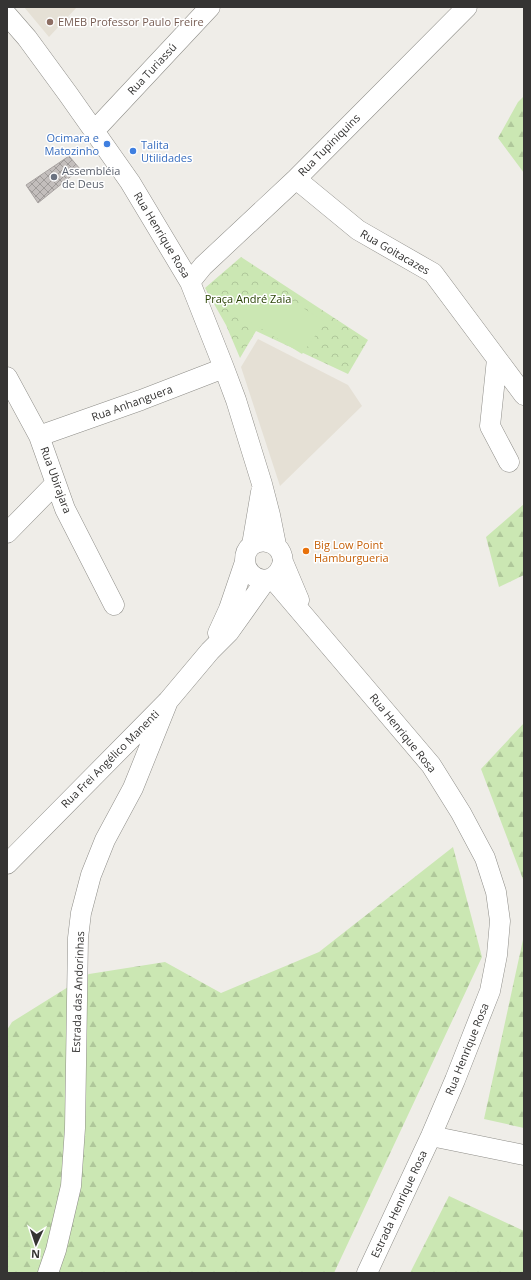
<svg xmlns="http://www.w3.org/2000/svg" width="531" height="1280" font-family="'Open Sans',sans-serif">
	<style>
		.built { fill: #e5e0d5 }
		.forest { fill: url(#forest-firs) }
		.park { fill: url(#park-crowns) }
		.pitch { fill: #cbe7b3 }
		.building { fill: url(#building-cross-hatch); stroke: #a8a3a1 }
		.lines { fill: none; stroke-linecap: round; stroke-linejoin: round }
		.minor-casing { stroke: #8e8d88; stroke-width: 21 }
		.minor { stroke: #fff; stroke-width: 20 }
		.education-dot { fill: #8d6e63; stroke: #fff; stroke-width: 1.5 }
		.shop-dot { fill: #3f7fe0; stroke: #fff; stroke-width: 1.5 }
		.worship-dot { fill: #6b7280; stroke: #fff; stroke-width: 1.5 }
		.food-dot { fill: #e8710a; stroke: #fff; stroke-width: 1.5 }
		.labels { text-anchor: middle; stroke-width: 3; stroke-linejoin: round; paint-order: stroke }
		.education-label { font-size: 11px; fill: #785e54; stroke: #fff; text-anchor: start }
		.street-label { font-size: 11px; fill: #353433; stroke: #fff }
		.shop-label { font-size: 11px; fill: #366cbe; stroke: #fff; text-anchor: end }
		.worship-label { font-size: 11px; fill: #5b616d; stroke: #fff; text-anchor: start }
		.park-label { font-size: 11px; fill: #294304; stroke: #fff }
		.food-label { font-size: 11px; fill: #c56008; stroke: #fff; text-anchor: start }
	</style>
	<defs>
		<pattern id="forest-firs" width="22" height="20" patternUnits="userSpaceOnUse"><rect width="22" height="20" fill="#cbe7b3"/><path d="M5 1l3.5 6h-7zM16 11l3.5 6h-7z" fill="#afc79a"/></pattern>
		<pattern id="park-crowns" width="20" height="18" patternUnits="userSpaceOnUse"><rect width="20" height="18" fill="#cbe7b3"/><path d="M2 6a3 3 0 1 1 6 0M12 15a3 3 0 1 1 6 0" fill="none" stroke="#afc79a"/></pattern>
		<pattern id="building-cross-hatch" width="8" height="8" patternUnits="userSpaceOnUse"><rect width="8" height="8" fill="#c3bebc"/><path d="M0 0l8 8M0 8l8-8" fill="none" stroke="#9f9b99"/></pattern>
	</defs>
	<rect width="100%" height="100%" fill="#efede8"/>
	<path class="built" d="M24 7H77L49 37Z
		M258 339 348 385 362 406 280 486 241 367Z"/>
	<path class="forest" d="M524 96V173L498 138 518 102Z
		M524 504V575L499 587 486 537Z
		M524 723V882L481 769Z
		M453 847 482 957 334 1273H7V1030L12 1022 89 974 165 962 221 993 319 952Z
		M524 935V1128L484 1119Z
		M449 1196 524 1231V1273H410Z"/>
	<path class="park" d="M241 257 368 340 348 374 256 331 240 358 226 325 205 288Z"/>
	<path class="pitch" d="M261 281 325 322 302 354 238 314Z"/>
	<path class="building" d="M69 156 80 169 38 203 26 185Z"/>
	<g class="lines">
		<g class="minor-casing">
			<path id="minor" d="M7 15 27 38 68 94 130 182 190 282 224 368 236 400 262 484 270 515 276 545
				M94 131 210 7
				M296 179 358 230 433 273 524 395
				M190 282 203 266 296 179 467 7
				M497 359 490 426 509 462
				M7 377 39 436 65 509 114 605
				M39 436 141 400 224 368
				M7 533 55 484
				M252 545 261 492
				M283 562C279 578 264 586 251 574 247 570 245 565 245 560 245 535 282 535 283 562L299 600
				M272 578 431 765 461 813 485 858 496 892 500 921 497 955 490 991 455 1080 431 1136 367 1273
				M218 633 229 609 245 562
				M7 864 168 701 210 651 229 632 266 580
				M431 1136 524 1155
				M48 1273 56 1250 71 1186 75 1128 78 938 81 913 91 875 105 840 133 788 168 701"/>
		</g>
		<use href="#minor" class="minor"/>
	</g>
	<circle class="education-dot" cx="50" cy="22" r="4"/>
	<g class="shop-dot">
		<circle cx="107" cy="144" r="4"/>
		<circle cx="133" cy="151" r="4"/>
	</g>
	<circle class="worship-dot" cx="54" cy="177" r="4"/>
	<circle class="food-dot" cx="306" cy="551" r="4"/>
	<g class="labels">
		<g class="education-label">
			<text x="58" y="26">EMEB Professor Paulo Freire</text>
		</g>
		<g class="street-label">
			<text transform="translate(152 69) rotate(-47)" y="4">Rua Turiassú</text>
			<text transform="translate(329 145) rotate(-45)" y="4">Rua Tupiniquins</text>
			<text transform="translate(162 235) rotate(59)" y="4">Rua Henrique Rosa</text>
			<text transform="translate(395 252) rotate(30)" y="4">Rua Goitacazes</text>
			<text transform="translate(132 403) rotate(-20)" y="4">Rua Anhanguera</text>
			<text transform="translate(56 480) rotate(70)" y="4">Rua Ubirajara</text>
			<text transform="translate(403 733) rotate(51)" y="4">Rua Henrique Rosa</text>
			<text transform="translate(110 759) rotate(-45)" y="4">Rua Frei Angélico Manenti</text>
			<text transform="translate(78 992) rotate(-88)" y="4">Estrada das Andorinhas</text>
			<text transform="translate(467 1049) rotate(-68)" y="4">Rua Henrique Rosa</text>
			<text transform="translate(399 1204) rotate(-65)" y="4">Estrada Henrique Rosa</text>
		</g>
		<g class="shop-label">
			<text x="99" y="142">Ocimara e<tspan x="99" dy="13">Matozinho</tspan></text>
			<text x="141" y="149" text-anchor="start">Talita<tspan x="141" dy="13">Utilidades</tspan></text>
		</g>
		<g class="worship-label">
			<text x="62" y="175">Assembléia<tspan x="62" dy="13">de Deus</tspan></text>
		</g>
		<g class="park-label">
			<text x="248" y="303">Praça André Zaia</text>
		</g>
		<g class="food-label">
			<text x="314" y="549">Big Low Point<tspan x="314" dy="13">Hamburgueria</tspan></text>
		</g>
	</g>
	<rect width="531" height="1280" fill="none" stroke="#353433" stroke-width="16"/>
	<g transform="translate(36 1244) rotate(183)" stroke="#ffffff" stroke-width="3" paint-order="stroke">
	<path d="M0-3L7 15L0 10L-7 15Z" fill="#353433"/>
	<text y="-6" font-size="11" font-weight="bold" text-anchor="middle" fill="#353433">N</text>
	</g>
</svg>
